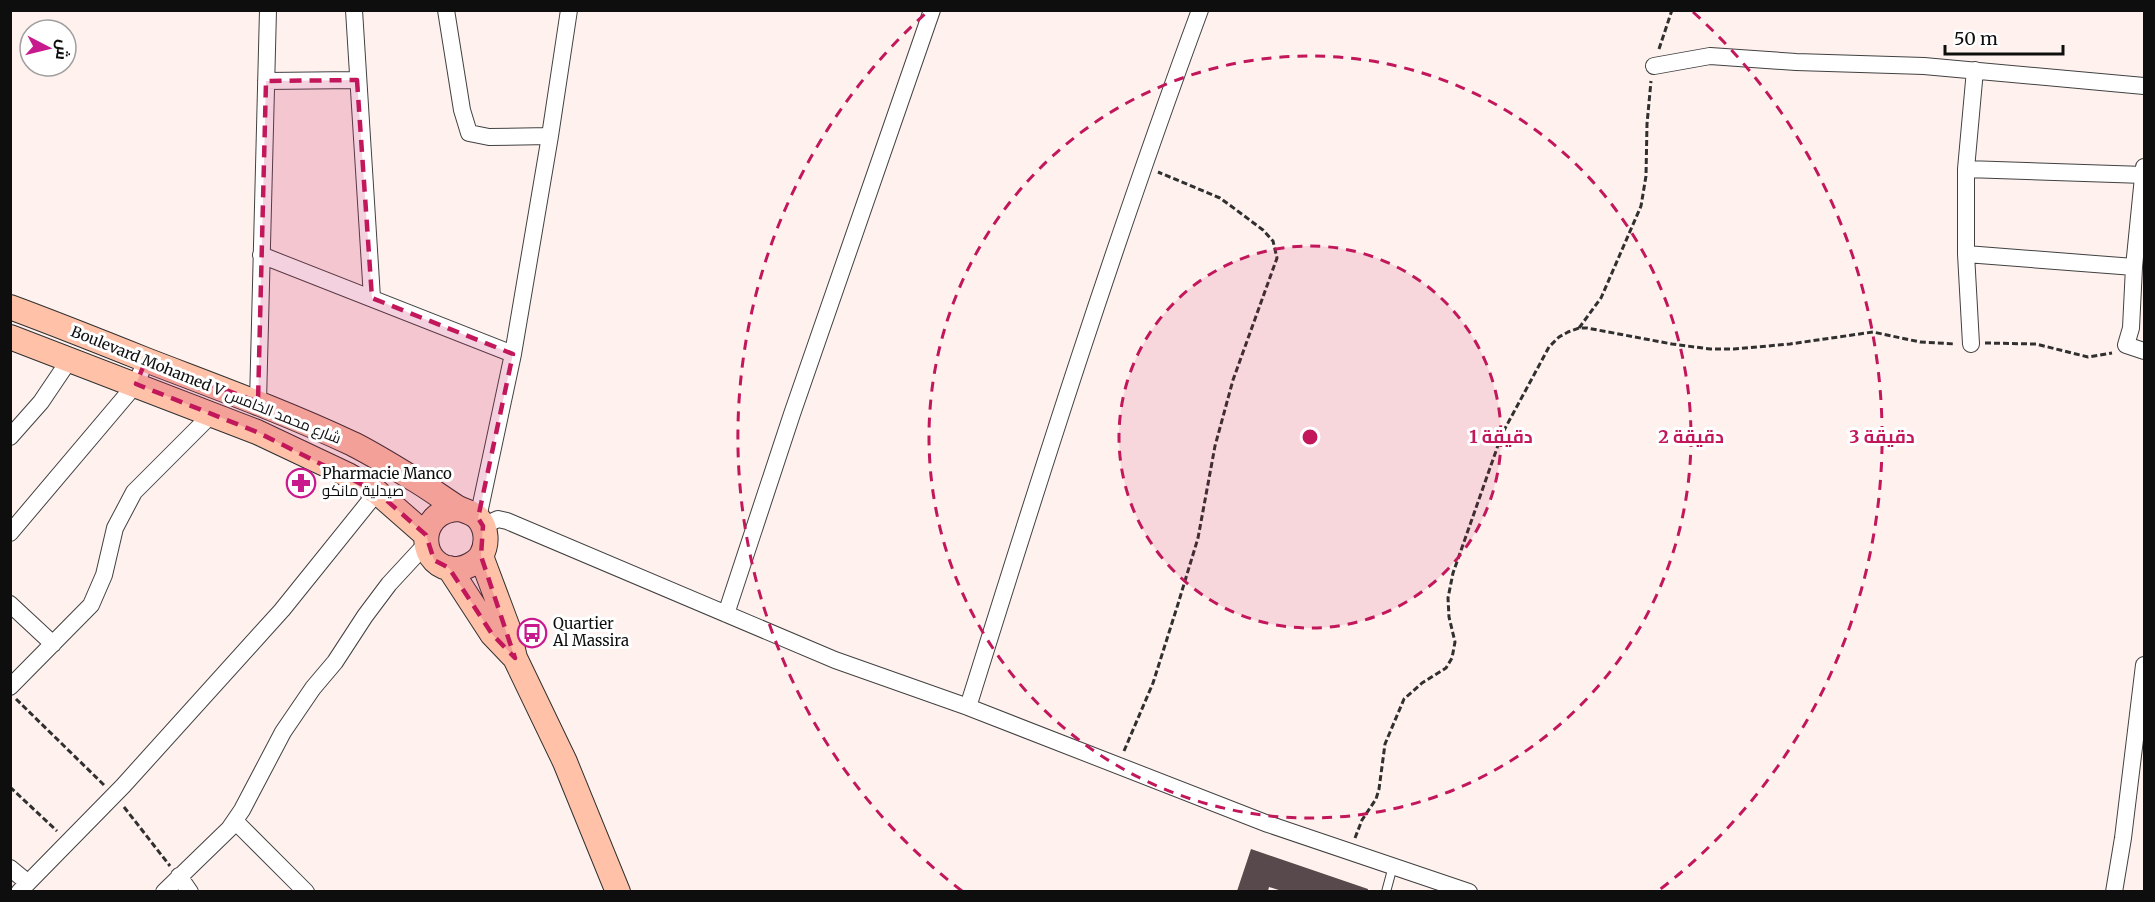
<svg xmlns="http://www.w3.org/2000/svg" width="2155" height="902" font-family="Merriweather,Cairo,serif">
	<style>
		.building { fill: #57494c }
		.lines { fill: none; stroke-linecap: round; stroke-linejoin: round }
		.lane-casing { stroke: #414141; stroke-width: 10 }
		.street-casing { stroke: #414141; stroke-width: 18 }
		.secondary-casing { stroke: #303030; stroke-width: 26 }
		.path { stroke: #303030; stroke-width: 3; stroke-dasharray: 6 3; stroke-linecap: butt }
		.lane { stroke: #fff; stroke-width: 8 }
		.street { stroke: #fff; stroke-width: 16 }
		.secondary { stroke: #ffc2a9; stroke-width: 24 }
		.marked { fill: #c2185b; fill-opacity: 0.2; stroke: #c2185b; stroke-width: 4.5; stroke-dasharray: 12 8; stroke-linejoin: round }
		.ring { fill: none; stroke: #c2185b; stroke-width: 3; stroke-dasharray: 10 8 }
		.labels { text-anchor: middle; stroke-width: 6; stroke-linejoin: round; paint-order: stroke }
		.street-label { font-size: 15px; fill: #0e0e0e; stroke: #fff }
		.poi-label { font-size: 15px; fill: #0e0e0e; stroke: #fff; text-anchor: start }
		.centre { fill: #c2185b; stroke: #fff; stroke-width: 3 }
		.ring-label { font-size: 18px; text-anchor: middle; font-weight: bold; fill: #c2185b; stroke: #fff; stroke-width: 6; stroke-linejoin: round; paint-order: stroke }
	</style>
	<rect width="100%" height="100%" fill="#fff2ee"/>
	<path class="building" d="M1251 849 1368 889V891H1282L1269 887 1268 891H1237Z"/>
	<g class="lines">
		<g class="lane-casing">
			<path id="lane" d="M1386 892 1393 866"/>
		</g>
		<g class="street-casing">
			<path id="street" d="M354 10 372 298
				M446 10 462 110 469 133 489 137 550 136
				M1654 66 1710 56 1796 62 1924 66 2144 86
				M1975 70 1966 169 2144 175
				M266 81 357 80
				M2144 167 2134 267 2131 328 2126 345 2144 351
				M1966 169V254L1971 344
				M1966 254 2134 267
				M261 255 513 354
				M258 402 268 10
				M10 437 41 402 70 359
				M478 518 513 354 550 136 569 10
				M483 526 498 519 507 521 835 660 968 707 1268 824 1469 892
				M10 533 136 384 146 360
				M10 604 53 644
				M726 614 792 414 932 10
				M10 687 91 605 104 575 115 528 134 492 212 414
				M968 707C1041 473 1115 240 1200 10
				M235 821 306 892
				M10 868 27 882
				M179 876 190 892
				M19 892 123 786 282 610 377 492
				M164 892 229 829 242 810 283 732 313 688 335 662 365 616 389 584 426 544
				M2114 892 2123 838 2144 665"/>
		</g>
		<g class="secondary-casing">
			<path id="secondary" d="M10 307C56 324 101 342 146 360 216 387 285 412 353 444 373 454 392 466 412 478 428 487 442 498 458 508 464 511 472 512 478 518 487 528 488 544 481 556 476 563 466 568 458 569 417 571 414 510 459 509
				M10 337 257 432 348 475 377 492 426 535
				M481 556 508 628 515 658 565 762 618 892
				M449 568 492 634 513 656"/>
		</g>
		<path class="path" d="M1659 49 1672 10
			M1579 328 1601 298 1641 206 1646 176 1647 124 1651 81
			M1985 343 2036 344 2088 357 2112 353
			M16 699 104 785
			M1124 751 1153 683 1178 604 1198 538 1215 446 1233 380 1277 258 1273 241 1263 230 1235 209 1220 198 1158 172
			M10 787 57 831
			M124 807 170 866
			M1355 838 1362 820 1376 799 1379 789 1385 744 1404 699 1422 683 1446 668 1452 658 1455 642 1449 617 1448 598 1453 573 1502 434 1549 347 1559 337 1568 332 1579 328H1587L1672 344 1710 349H1734L1790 344 1873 332 1920 342 1955 344"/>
		<use href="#lane" class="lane"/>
		<use href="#street" class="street"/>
		<use href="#secondary" class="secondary"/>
	</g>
	<path class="marked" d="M357 80 372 298 513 354 478 518 483 526 481 556 515 658 492 634 449 568 434 560 426 535 377 492 257 432 136 384 146 360 258 402 266 81Z"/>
	<circle cx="1310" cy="437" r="191" fill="#c2185b" fill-opacity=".12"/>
	<g class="ring">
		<circle cx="1310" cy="437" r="191"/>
		<circle cx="1310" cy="437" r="381"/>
		<path d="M962 891A572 572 0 0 1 927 12M1693 12A572 572 0 0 1 1658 891"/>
	</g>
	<defs>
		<g id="pharmacy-ring" transform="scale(1.5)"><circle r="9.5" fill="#fff" stroke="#c91a8d" stroke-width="1.5"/><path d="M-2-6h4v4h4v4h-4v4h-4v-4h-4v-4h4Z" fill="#c91a8d"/></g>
		<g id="bus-ring" transform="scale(1.5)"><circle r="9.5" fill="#fff" stroke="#c91a8d" stroke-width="1.5"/><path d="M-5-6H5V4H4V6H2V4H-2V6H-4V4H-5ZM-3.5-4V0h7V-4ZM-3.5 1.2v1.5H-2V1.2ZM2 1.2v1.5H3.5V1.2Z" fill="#c91a8d"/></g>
	</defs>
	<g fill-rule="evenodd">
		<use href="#pharmacy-ring" x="301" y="483"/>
		<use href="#bus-ring" x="532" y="633"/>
	</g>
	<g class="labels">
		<g class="street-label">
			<text transform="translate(206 385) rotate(22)" y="5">Boulevard Mohamed V شارع محمد الخامس</text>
		</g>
		<g class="poi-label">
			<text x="322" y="479">Pharmacie Manco<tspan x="322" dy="17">صيدلية مانكو</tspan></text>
			<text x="553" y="629">Quartier<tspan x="553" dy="17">Al Massira</tspan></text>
		</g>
	</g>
	<circle cx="1310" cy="437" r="9" class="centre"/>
	<g class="ring-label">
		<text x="1501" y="443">1 دقيقة</text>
		<text x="1691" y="443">2 دقيقة</text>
		<text x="1882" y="443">3 دقيقة</text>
	</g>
	<rect width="2155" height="902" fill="none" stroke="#0e0e0e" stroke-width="24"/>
	<g transform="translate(48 48) rotate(97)"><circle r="28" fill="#ffffff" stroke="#9f9f9f" stroke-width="1.5"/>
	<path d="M0-4.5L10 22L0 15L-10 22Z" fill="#c91a8d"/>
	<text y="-9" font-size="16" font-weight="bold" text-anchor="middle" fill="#0e0e0e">ش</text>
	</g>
	<path d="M1945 45v9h118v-9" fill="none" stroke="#0e0e0e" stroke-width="3"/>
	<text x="1954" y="45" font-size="18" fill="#0e0e0e" stroke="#ffffff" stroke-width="4.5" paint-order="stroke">50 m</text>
</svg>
